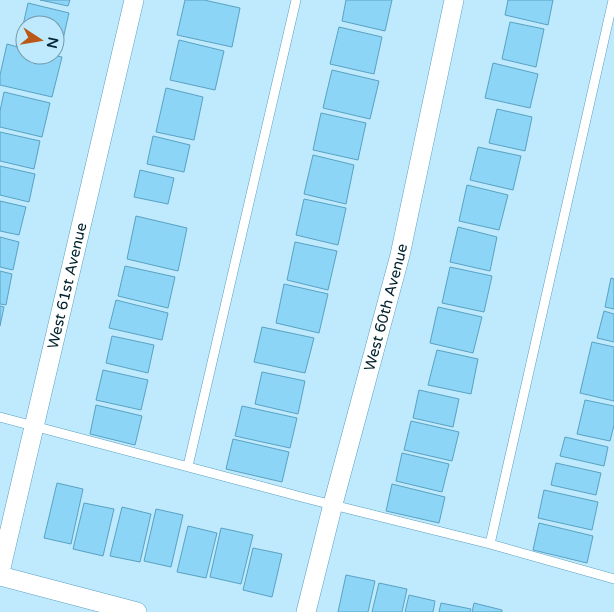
<svg xmlns="http://www.w3.org/2000/svg" width="614" height="612" font-family="'Varela Round',sans-serif">
	<style>
		.building { fill: #8cd5f6; stroke: #59a2c2 }
		.lines { fill: none; stroke-linecap: round; stroke-linejoin: round }
		.service-casing { stroke: #57a0c0; stroke-width: 10 }
		.minor-casing { stroke: #57a0c0; stroke-width: 20 }
		.service { stroke: #fff; stroke-width: 9 }
		.minor { stroke: #fff; stroke-width: 19 }
		.labels { text-anchor: middle; stroke-width: 5; stroke-linejoin: round; paint-order: stroke }
		.street-label { font-size: 15px; fill: #02222e; stroke: #bfe9fd }
	</style>
	<rect width="100%" height="100%" fill="#bfe9fd"/>
	<path class="building" d="M40 0H70L68 6Z
		M185 0H204L240 8 232 47 177 35Z
		M346 0H392L385 31 342 21Z
		M508 0H553L548 25 505 15Z
		M28 3 69 13 60 52 55 51V25H25V44L19 43Z
		M510 22 544 29 536 67 502 59Z
		M339 27 382 37 374 74 330 64Z
		M179 40 224 51 215 90 170 80Z
		M7 44 25 49V55H53L62 57 52 97 0 85V75Z
		M493 63 538 74 530 108 485 98Z
		M332 70 379 81 370 119 323 108Z
		M166 88 203 97 194 140 156 132Z
		M4 92 50 103 42 137 0 127V111Z
		M497 109 532 117 525 151 489 143Z
		M321 113 366 123 358 160 313 150Z
		M0 132 40 141 34 169 0 161Z
		M153 136 190 145 184 172 147 164Z
		M478 147 521 156 513 190 470 180Z
		M313 155 354 165 346 204 304 194Z
		M0 166 35 174 29 202 0 195Z
		M140 170 174 178 168 204 134 197Z
		M467 185 508 195 499 230 459 221Z
		M304 199 346 208 338 245 296 235Z
		M0 201 26 207 19 235 0 231Z
		M136 216 187 228 178 271 127 259Z
		M458 227 497 237 490 271 450 262Z
		M0 237 19 242 13 270 0 267Z
		M295 242 337 251 328 290 287 280Z
		M125 266 175 277 168 308 118 296Z
		M450 267 492 276 484 312 442 303Z
		M0 271 12 274 6 305 0 304Z
		M611 278 614 279V309L605 307Z
		M284 284 328 294 319 333 276 323Z
		M116 300 168 313 162 340 109 328Z
		M0 306 4 307 0 326Z
		M438 307 482 317 473 353 430 343Z
		M604 311 614 314V342L597 338Z
		M262 327 314 338 305 373 254 362Z
		M112 336 154 345 148 373 106 363Z
		M592 342 614 347V401L580 393Z
		M437 350 478 359 471 394 428 385Z
		M103 370 148 380 141 410 96 400Z
		M262 372 305 381 298 414 255 404Z
		M419 390 459 399 453 427 413 418Z
		M585 400 614 406V425L610 441 577 434Z
		M96 405 142 416 135 445 90 434Z
		M242 406 297 418 290 448 235 436Z
		M411 421 459 432 452 461 404 450Z
		M565 437 608 447 604 466 560 456Z
		M233 439 289 452 282 482 226 469Z
		M402 453 449 464 442 492 396 481Z
		M556 463 601 473 596 495 551 485Z
		M57 483 83 489 71 544 44 538Z
		M392 484 445 497 439 523 386 511Z
		M544 490 598 502 592 530 538 518Z
		M84 503 114 509 103 556 73 549Z
		M122 507 151 514 140 562 110 556Z
		M156 509 183 515 171 567 144 561Z
		M539 523 593 536 587 563 533 550Z
		M188 526 217 533 206 578 177 572Z
		M221 528 253 535 241 584 210 577Z
		M253 548 282 554 272 597 243 590Z
		M346 575 375 581 368 612H338Z
		M379 583 407 589 402 612H372Z
		M409 595 435 601 433 612H405Z
		M441 603 471 609 470 612H439Z
		M474 603 502 610V612H472Z"/>
	<g class="lines">
		<g class="service-casing">
			<path id="service" d="M0 417 309 499 490 544 614 579
				M188 466 296 0
				M490 544 613 0"/>
		</g>
		<g class="minor-casing">
			<g id="minor">
				<path id="s1" d="M0 572 134 0"/>
				<path d="M0 576 137 612"/>
				<path id="s2" d="M306 612 333 504 400 255 454 0"/>
			</g>
		</g>
		<use href="#service" class="service"/>
		<use href="#minor" class="minor"/>
	</g>
	<g class="labels">
		<g class="street-label">
			<text dy="5" stroke="none"><textPath href="#s1" startOffset="294">West 61st Avenue</textPath></text>
			<text dy="5" stroke="none"><textPath href="#s2" startOffset="315">West 60th Avenue</textPath></text>
		</g>
	</g>
	<g transform="translate(40 40) rotate(102)"><circle r="24" fill="#bfe9fd" stroke="#7399aa"/>
	<path d="M0-4L9 19L0 12L-9 19Z" fill="#b95818"/>
	<text y="-8" font-size="14" font-weight="bold" text-anchor="middle" fill="#02222e">N</text>
	</g>
</svg>
